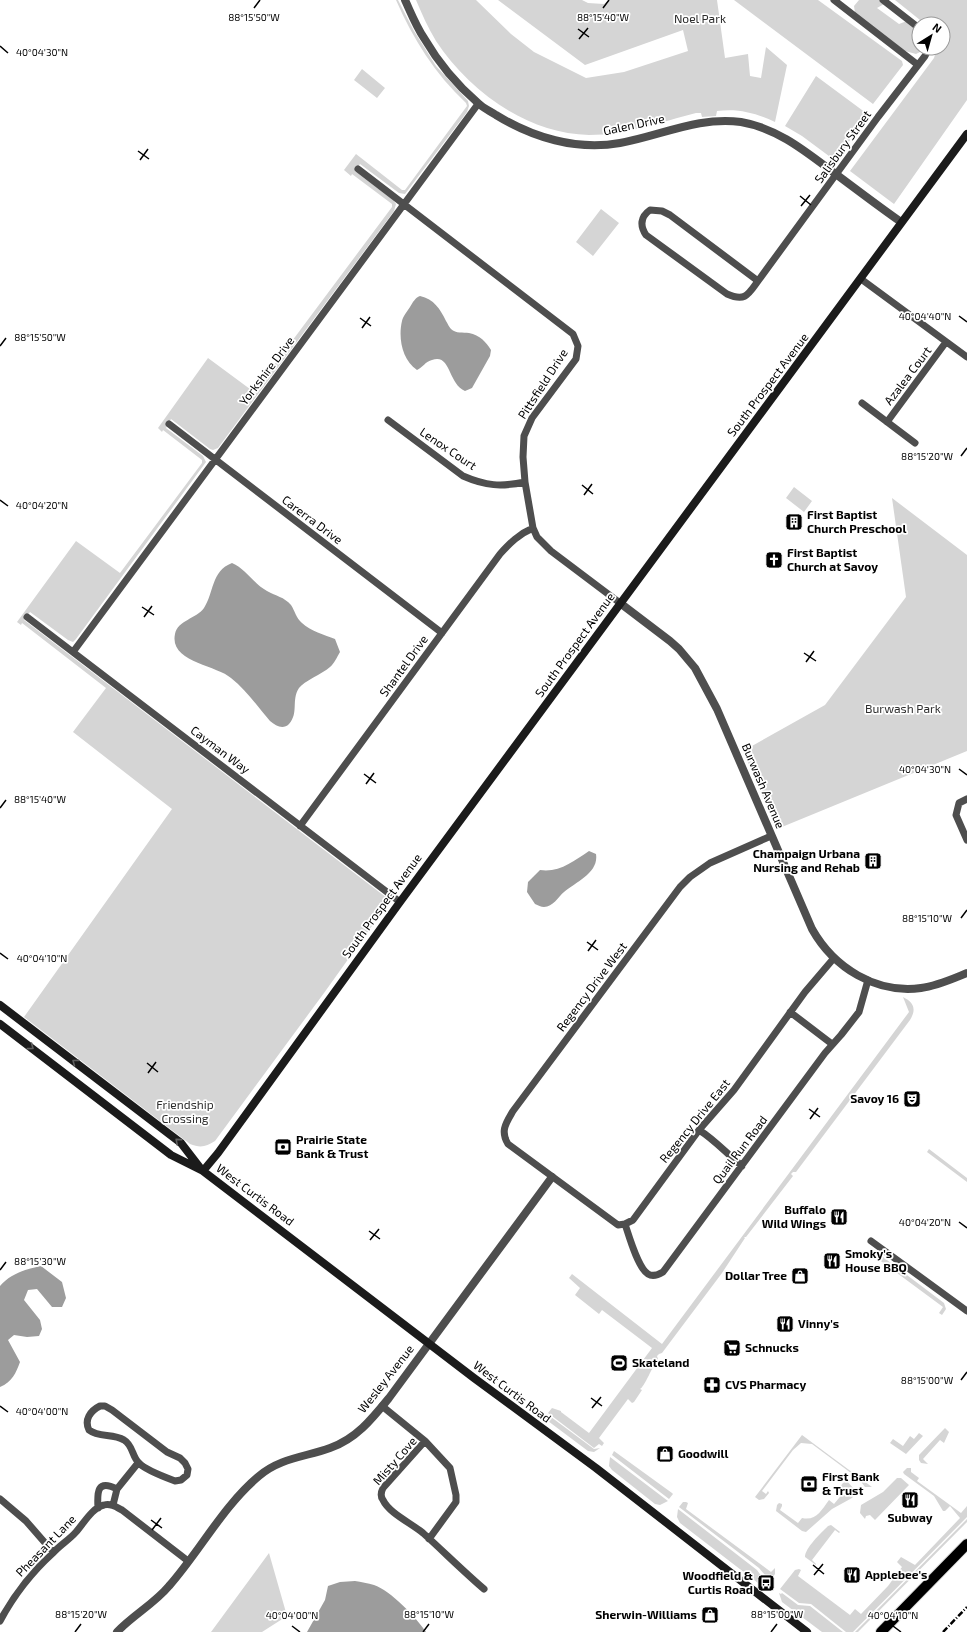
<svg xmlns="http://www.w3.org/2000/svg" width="967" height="1632" font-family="'Exo 2',sans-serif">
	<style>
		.green { fill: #d5d5d5 }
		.water { fill: #9c9c9c }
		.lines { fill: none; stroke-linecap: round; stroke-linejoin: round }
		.primary-casing { stroke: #dbdbdb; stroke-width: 12 }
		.minor { stroke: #4e4e4e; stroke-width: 7 }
		.tertiary { stroke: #4e4e4e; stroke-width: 8 }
		.secondary { stroke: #1b1b1b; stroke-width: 8 }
		.primary { stroke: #000; stroke-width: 10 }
		.rail { stroke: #000; stroke-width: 2.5; stroke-dasharray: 6 2 1 2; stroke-linecap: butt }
		.oneway { stroke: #5f5f5f }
		.ticks { fill: none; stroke: #000; stroke-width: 1.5 }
		.labels { text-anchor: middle; stroke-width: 3.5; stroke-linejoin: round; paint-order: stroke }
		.park-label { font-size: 12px; fill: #2c2c2c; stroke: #fff }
		.street-label { font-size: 12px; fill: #000; stroke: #fff }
		.poi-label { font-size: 12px; font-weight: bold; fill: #000; stroke: #fff; text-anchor: start }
		.ticks-label { font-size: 10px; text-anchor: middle; fill: #000; stroke: #fff; stroke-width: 3.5; stroke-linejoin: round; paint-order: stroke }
	</style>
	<rect width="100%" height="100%" fill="#fff"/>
	<path class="green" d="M396 0H398L414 31 436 66 468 101 469 106 467 112 405 194 399 193 360 164 355 171 393 200 396 204 394 211 218 448 213 450 210 449 171 419 166 428 203 456 206 462 76 639 73 642 68 640 30 612 24 620 387 898 386 906 384 909 324 993 215 1141C206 1147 200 1148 190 1144L24 1017 172 809 73 732 106 688 22 623 21 625 17 622 76 541 120 573 202 463V460L163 430 162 432 158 428 208 358 254 392 392 207V204L352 174 351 176 344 170 356 154 402 190H405L467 106 466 103C435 74 413 39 396 0Z
		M416 0H476L511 34 534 52 586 78 624 72 688 51 683 30 585 65 498 0H582L588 3 604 4 609 0H717L725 58 748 54 750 76 761 78 766 47 787 65 775 122C756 113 738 108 717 111L716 116 702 117 701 113H696C661 122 626 135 589 135 527 134 469 91 436 41 428 28 422 14 416 0Z
		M734 0H818L902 61 903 65 873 104Z
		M859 0H879L884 4 877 8 899 24 907 21 919 30V48H924V50L916 54 905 51 855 13 854 6Z
		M895 0H967V100L894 204 850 171 934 58 937 48H943V24H925Z
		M362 69 385 88 377 98 354 80Z
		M816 76 866 113 837 162 802 136 785 126Z
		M601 209 619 223 593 256 576 242Z
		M794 487 812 501 804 512 786 498Z
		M892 498 967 555V751L777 829 743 751 825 705 906 597Z
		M903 997C915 1003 916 1010 910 1020L796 1172H793L791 1174 793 1176 746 1237H744L745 1238 722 1273 662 1353 659 1354 657 1356 658 1359C653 1365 644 1388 640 1389L642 1390 634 1402 632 1403 628 1399 599 1438 604 1443 602 1446 599 1444 594 1448 548 1413 552 1408 561 1411V1412L589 1433 652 1348 602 1310 599 1314 575 1295 580 1288 569 1278 572 1274 662 1344 909 1012Z
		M929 1149 967 1178V1182L927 1152Z
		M873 1253 879 1254 944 1303 946 1309 942 1315 939 1313 943 1307 874 1256 870 1260 866 1258 868 1254Z
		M547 1414 594 1449 600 1448 594 1452 588 1451 548 1421Z
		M945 1428 949 1432 944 1443 940 1440 923 1459 928 1464 921 1463 919 1460V1455Z
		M919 1433 923 1436 906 1454 890 1443 893 1439 903 1446 910 1436 914 1439Z
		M802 1435 872 1487H865L859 1479 812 1444 801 1443 793 1450 762 1491 766 1494 768 1491 769 1493 764 1499 759 1500 755 1497Z
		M614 1451 672 1493 673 1494 669 1499 612 1455Z
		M610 1457 668 1501 660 1505 655 1504 612 1470 609 1466Z
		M907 1468H911V1472L919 1478 917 1481 961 1513 967 1506V1517L853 1632H846L811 1604 799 1603 780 1589 795 1570 799 1569 801 1570 798 1576 850 1615 855 1609 861 1614 888 1586 902 1567 897 1562 901 1557 915 1565 960 1518 950 1506 945 1511H943L934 1496 904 1474 903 1472Z
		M897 1478H901L909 1485 875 1520 870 1515 866 1516 865 1519 860 1513 861 1505 883 1492Z
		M847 1481 854 1489 855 1494 852 1498 832 1509 806 1532 802 1531 776 1511 777 1505 779 1503 782 1504V1506L780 1510 798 1523 802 1518C816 1521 821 1511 829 1500L834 1504 844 1492 839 1488 843 1483Z
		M683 1502H686L688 1503 686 1509 771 1572 775 1568V1574L770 1581 759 1568 679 1507Z
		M678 1509 757 1570 766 1583H758L680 1523 677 1517Z
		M967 1519V1522L858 1632H855Z
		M831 1525 840 1532 839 1533 835 1530 812 1560 816 1564V1565L805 1557C805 1548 821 1533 828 1526Z
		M269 1553 287 1616 262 1632H211Z
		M779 1593 781 1594 782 1593 798 1605 810 1606 843 1632H822L782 1602Z"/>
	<path class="water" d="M420 296C434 299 440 309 446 321 448 324 449 327 451 329 456 334 463 332 469 333 480 335 486 342 491 350L490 356 472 388 465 391C448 384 451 353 432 360 426 361 422 368 417 370 402 360 398 338 402 321 403 316 407 312 410 307 413 302 415 298 420 296Z
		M232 563C246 569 254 584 267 591 276 596 284 597 291 605 295 611 296 618 302 623 310 631 325 635 335 639L340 652C337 657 334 664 330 667 322 674 304 681 299 688 291 700 299 713 289 724 283 730 276 726 270 721 258 707 246 690 231 678 217 665 169 662 175 634 178 620 196 619 204 608 214 593 211 571 232 563Z
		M589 851 596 854C599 873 576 882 564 892 558 897 553 907 544 907 541 907 538 905 535 904L527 892 528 882 540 870C559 873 574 861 589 851Z
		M41 1266 62 1282 66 1298 62 1307H52L37 1289 28 1290 24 1300 40 1320 42 1329 39 1336 27 1337 14 1335 8 1340 20 1362C16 1373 12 1382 0 1387V1286C10 1274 26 1269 41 1266Z
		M355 1581C361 1582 368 1583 374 1585 390 1590 417 1618 426 1632H307L325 1600 328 1586 340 1582Z"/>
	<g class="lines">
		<g class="primary-casing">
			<path id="primary" d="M881 1632 967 1544"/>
		</g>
		<path class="minor" d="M834 0 918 65
			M883 0 919 28
			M358 169 573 334 578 346 576 359 532 418 524 436 523 457 525 482 533 528 537 537 551 551 620 603
			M650 210 662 211 670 215 758 281C748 295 745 302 727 294L646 235C640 226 640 217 650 210Z
			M861 279 967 357
			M758 281 878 117 925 56 929 48
			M862 403 915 443
			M388 420 463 476C486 486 501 487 525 482
			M887 422 946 342
			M169 424 442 633
			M27 617 400 902
			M73 652 478 104
			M967 799 959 803 956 815 967 840
			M300 826 500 554C510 543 519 534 533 528
			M771 836 710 863 690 877 680 887 513 1111C506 1123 500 1131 508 1144L618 1225 625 1224 633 1220 699 1130 734 1090 805 992 834 958
			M790 1012 832 1044
			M699 1130C715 1140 727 1154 742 1166
			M625 1224C629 1236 638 1268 648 1274 653 1277 658 1275 663 1272L825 1053 841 1035 859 1012 868 980
			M871 1241 967 1311
			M100 1406H105L112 1410 167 1452 180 1458 185 1463 188 1469 187 1475 181 1480 175 1481C167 1478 144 1469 139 1463 132 1457 133 1445 124 1440 113 1433 99 1438 89 1430 84 1420 90 1411 100 1406Z
			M382 1406 425 1441 450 1468 456 1495V1502L429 1539
			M425 1441 383 1488C381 1492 380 1496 383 1500 389 1513 411 1523 423 1533 443 1551 463 1571 484 1589
			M0 1499 26 1521 53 1552
			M113 1505 117 1489 138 1463
			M98 1508C97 1492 97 1479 117 1489
			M0 1621C14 1595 31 1573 53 1553 60 1545 69 1540 76 1532 84 1523 92 1508 104 1505 111 1503 116 1507 122 1510L188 1561"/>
		<path class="tertiary" d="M405 0C411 13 416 26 424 38 438 62 457 85 478 103 483 108 490 111 496 115 532 137 576 151 620 143 660 136 699 116 741 122 777 128 805 151 833 172 856 189 878 206 901 222
			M620 603 670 641 679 649 695 668 717 709 812 929C834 968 876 994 921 988 937 986 952 979 967 973
			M117 1632C133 1615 154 1604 169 1586 200 1551 223 1506 259 1476 280 1458 305 1457 330 1448 356 1439 372 1419 389 1398L552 1177"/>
		<path class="secondary" d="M0 1005 181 1143 201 1169
			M0 1024 171 1155 203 1171 474 1378 596 1468 807 1632
			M203 1171 218 1153 400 902 967 134"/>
		<use href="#primary" class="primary"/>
		<path class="rail" d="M943 1632 967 1607"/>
	</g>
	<defs><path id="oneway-chevron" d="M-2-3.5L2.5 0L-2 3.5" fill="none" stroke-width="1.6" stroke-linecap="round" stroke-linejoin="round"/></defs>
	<g class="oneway">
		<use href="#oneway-chevron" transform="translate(31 1047) rotate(37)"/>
		<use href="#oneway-chevron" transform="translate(75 1062) rotate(-143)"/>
		<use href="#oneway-chevron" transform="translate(178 1141) rotate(-139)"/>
	</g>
	<path class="ticks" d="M254 8 260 0M603 8 609 0M578 29 589 37M579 39 588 28M0 46 8 53M138 151 149 159M140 160 148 149M800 196 811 205M801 206 810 195M959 316 967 322M360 318 371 326M362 328 370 317M0 346 6 338M961 456 967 448M582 485 593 494M584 495 592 484M0 500 8 506M142 607 154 615M144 617 152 606M804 653 816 661M806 662 814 651M959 769 967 775M364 774 376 783M366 784 374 773M0 808 6 800M961 918 967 910M587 942 598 950M588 951 596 940M0 953 8 959M147 1063 158 1072M148 1073 156 1062M809 1109 820 1117M810 1119 818 1108M959 1222 967 1228M369 1231 380 1239M370 1240 379 1229M0 1270 6 1262M961 1380 967 1372M591 1398 602 1406M0 1406 8 1412M592 1408 601 1397M151 1520 162 1528M152 1530 161 1518M813 1565 824 1574M814 1575 823 1564M292 1626 300 1632M893 1626 901 1632M75 1632 81 1624M423 1632 429 1624M771 1632 777 1624"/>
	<defs>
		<g id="building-square" transform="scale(0.9)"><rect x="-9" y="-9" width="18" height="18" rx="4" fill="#000" stroke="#fff"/><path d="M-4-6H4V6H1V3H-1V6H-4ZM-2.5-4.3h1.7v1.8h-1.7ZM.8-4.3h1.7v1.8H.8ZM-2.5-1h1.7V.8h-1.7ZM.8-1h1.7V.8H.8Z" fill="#fff"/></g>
		<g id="church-square" transform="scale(0.9)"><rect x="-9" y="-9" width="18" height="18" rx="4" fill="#000" stroke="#fff"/><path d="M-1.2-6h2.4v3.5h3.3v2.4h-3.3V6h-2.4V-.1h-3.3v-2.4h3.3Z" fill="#fff"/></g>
		<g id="theatre-square" transform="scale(0.9)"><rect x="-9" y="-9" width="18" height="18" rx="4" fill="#000" stroke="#fff"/><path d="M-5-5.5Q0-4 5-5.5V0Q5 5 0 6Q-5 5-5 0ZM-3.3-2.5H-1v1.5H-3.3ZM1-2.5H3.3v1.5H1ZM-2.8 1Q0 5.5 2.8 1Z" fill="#fff"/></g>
		<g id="bank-square" transform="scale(0.9)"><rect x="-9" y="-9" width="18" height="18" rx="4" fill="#000" stroke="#fff"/><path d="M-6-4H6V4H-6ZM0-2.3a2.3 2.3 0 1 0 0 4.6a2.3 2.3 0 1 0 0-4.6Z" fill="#fff"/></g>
		<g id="restaurant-square" transform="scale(0.9)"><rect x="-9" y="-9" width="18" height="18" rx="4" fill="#000" stroke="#fff"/><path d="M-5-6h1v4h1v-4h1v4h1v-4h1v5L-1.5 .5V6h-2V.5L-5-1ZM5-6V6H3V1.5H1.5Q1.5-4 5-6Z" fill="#fff"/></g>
		<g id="shop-square" transform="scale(0.9)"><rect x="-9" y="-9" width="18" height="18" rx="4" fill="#000" stroke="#fff"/><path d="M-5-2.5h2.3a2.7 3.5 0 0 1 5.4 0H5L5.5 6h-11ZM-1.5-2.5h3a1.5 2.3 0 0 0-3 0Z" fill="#fff"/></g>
		<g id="supermarket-square" transform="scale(0.9)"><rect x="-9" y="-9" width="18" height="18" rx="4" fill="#000" stroke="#fff"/><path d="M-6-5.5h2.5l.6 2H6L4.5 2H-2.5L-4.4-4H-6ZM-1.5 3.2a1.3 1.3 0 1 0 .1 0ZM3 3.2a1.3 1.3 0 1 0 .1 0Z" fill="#fff"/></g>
		<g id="stadium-square" transform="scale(0.9)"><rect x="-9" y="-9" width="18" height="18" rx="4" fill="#000" stroke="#fff"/><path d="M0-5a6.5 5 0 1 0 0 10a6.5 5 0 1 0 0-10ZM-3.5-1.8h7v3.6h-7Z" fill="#fff"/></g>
		<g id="pharmacy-square" transform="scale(0.9)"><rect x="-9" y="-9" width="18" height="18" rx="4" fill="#000" stroke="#fff"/><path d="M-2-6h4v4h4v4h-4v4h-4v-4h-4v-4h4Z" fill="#fff"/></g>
		<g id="bus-square" transform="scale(0.9)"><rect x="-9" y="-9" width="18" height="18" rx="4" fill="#000" stroke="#fff"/><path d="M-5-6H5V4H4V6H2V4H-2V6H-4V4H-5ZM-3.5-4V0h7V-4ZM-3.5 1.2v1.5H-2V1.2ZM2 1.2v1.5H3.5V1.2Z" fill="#fff"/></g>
	</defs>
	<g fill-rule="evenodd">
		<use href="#building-square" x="794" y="522"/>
		<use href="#church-square" x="774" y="560"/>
		<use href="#building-square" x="873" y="861"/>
		<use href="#theatre-square" x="912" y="1099"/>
		<use href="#bank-square" x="283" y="1147"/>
		<use href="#restaurant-square" x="839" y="1217"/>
		<use href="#restaurant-square" x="832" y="1261"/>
		<use href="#shop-square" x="800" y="1276"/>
		<use href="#restaurant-square" x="785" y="1324"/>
		<use href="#supermarket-square" x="732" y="1348"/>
		<use href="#stadium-square" x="619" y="1363"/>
		<use href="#pharmacy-square" x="712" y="1385"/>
		<use href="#shop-square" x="665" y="1454"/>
		<use href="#bank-square" x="809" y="1484"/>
		<use href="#restaurant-square" x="910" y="1500"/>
		<use href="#restaurant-square" x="852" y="1575"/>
		<use href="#bus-square" x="766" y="1583"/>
		<use href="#shop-square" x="710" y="1615"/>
	</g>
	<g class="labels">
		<g class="park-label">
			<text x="700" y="23">Noel Park</text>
			<text x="903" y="713">Burwash Park</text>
			<text x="185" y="1109">Friendship<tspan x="185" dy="14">Crossing</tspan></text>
		</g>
		<g class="street-label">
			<text transform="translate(634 125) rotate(-12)" y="4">Galen Drive</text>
			<text transform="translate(843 147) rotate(-54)" y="4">Salisbury Street</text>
			<text transform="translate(267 371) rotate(-53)" y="4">Yorkshire Drive</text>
			<text transform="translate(908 376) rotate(-53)" y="4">Azalea Court</text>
			<text transform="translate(543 384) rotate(-57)" y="4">Pittsfield Drive</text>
			<text transform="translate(768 385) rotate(-53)" y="4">South Prospect Avenue</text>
			<text transform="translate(448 449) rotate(34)" y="4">Lenox Court</text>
			<text transform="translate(312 520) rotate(37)" y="4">Carerra Drive</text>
			<text transform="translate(575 645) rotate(-54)" y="4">South Prospect Avenue</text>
			<text transform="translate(404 666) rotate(-54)" y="4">Shantel Drive</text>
			<text transform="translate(220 750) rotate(37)" y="4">Cayman Way</text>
			<text transform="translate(763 786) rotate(67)" y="4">Burwash Avenue</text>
			<text transform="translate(382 906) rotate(-54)" y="4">South Prospect Avenue</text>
			<text transform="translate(592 987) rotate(-53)" y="4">Regency Drive West</text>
			<text transform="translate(695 1121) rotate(-51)" y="4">Regency Drive East</text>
			<text transform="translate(740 1150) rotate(-53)" y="4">Quail Run Road</text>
			<text transform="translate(255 1195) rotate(37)" y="4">West Curtis Road</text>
			<text transform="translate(386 1379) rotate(-52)" y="4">Wesley Avenue</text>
			<text transform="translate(512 1392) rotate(37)" y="4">West Curtis Road</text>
			<text transform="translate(395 1461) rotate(-49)" y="4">Misty Cove</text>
			<text transform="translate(46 1546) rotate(-46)" y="4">Pheasant Lane</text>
		</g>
		<g class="poi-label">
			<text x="807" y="519">First Baptist<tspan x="807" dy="14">Church Preschool</tspan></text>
			<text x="787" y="557">First Baptist<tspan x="787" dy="14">Church at Savoy</tspan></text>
			<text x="860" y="858" text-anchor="end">Champaign Urbana<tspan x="860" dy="14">Nursing and Rehab</tspan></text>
			<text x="899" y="1103" text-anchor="end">Savoy 16</text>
			<text x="296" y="1144">Prairie State<tspan x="296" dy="14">Bank &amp; Trust</tspan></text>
			<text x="826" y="1214" text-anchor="end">Buffalo<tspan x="826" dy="14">Wild Wings</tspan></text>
			<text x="845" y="1258">Smoky's<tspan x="845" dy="14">House BBQ</tspan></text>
			<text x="787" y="1280" text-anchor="end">Dollar Tree</text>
			<text x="798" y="1328">Vinny's</text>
			<text x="745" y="1352">Schnucks</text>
			<text x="632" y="1367">Skateland</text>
			<text x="725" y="1389">CVS Pharmacy</text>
			<text x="678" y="1458">Goodwill</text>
			<text x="822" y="1481">First Bank<tspan x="822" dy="14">&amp; Trust</tspan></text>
			<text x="910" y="1522" text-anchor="middle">Subway</text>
			<text x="865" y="1579">Applebee's</text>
			<text x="753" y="1580" text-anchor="end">Woodfield &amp;<tspan x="753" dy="14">Curtis Road</tspan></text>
			<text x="697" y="1619" text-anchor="end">Sherwin-Williams</text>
		</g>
	</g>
	<g class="ticks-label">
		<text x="254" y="21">88°15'50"W</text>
		<text x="603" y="21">88°15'40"W</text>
		<text x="42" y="56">40°04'30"N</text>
		<text x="925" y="320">40°04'40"N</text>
		<text x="40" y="341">88°15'50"W</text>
		<text x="927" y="460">88°15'20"W</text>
		<text x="42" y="509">40°04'20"N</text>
		<text x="925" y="773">40°04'30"N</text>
		<text x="40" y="803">88°15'40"W</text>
		<text x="927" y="922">88°15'10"W</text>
		<text x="42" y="962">40°04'10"N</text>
		<text x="925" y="1226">40°04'20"N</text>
		<text x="40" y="1265">88°15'30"W</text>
		<text x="927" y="1384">88°15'00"W</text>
		<text x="42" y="1415">40°04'00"N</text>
		<text x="81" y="1618">88°15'20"W</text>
		<text x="429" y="1618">88°15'10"W</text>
		<text x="777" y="1618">88°15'00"W</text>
		<text x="292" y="1619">40°04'00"N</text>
		<text x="893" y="1619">40°04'10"N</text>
	</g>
	<g transform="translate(931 36) rotate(37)"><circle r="19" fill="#ffffff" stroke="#999999"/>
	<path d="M0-3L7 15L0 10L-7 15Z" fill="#000000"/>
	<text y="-6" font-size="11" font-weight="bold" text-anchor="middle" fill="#000000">N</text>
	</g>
</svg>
